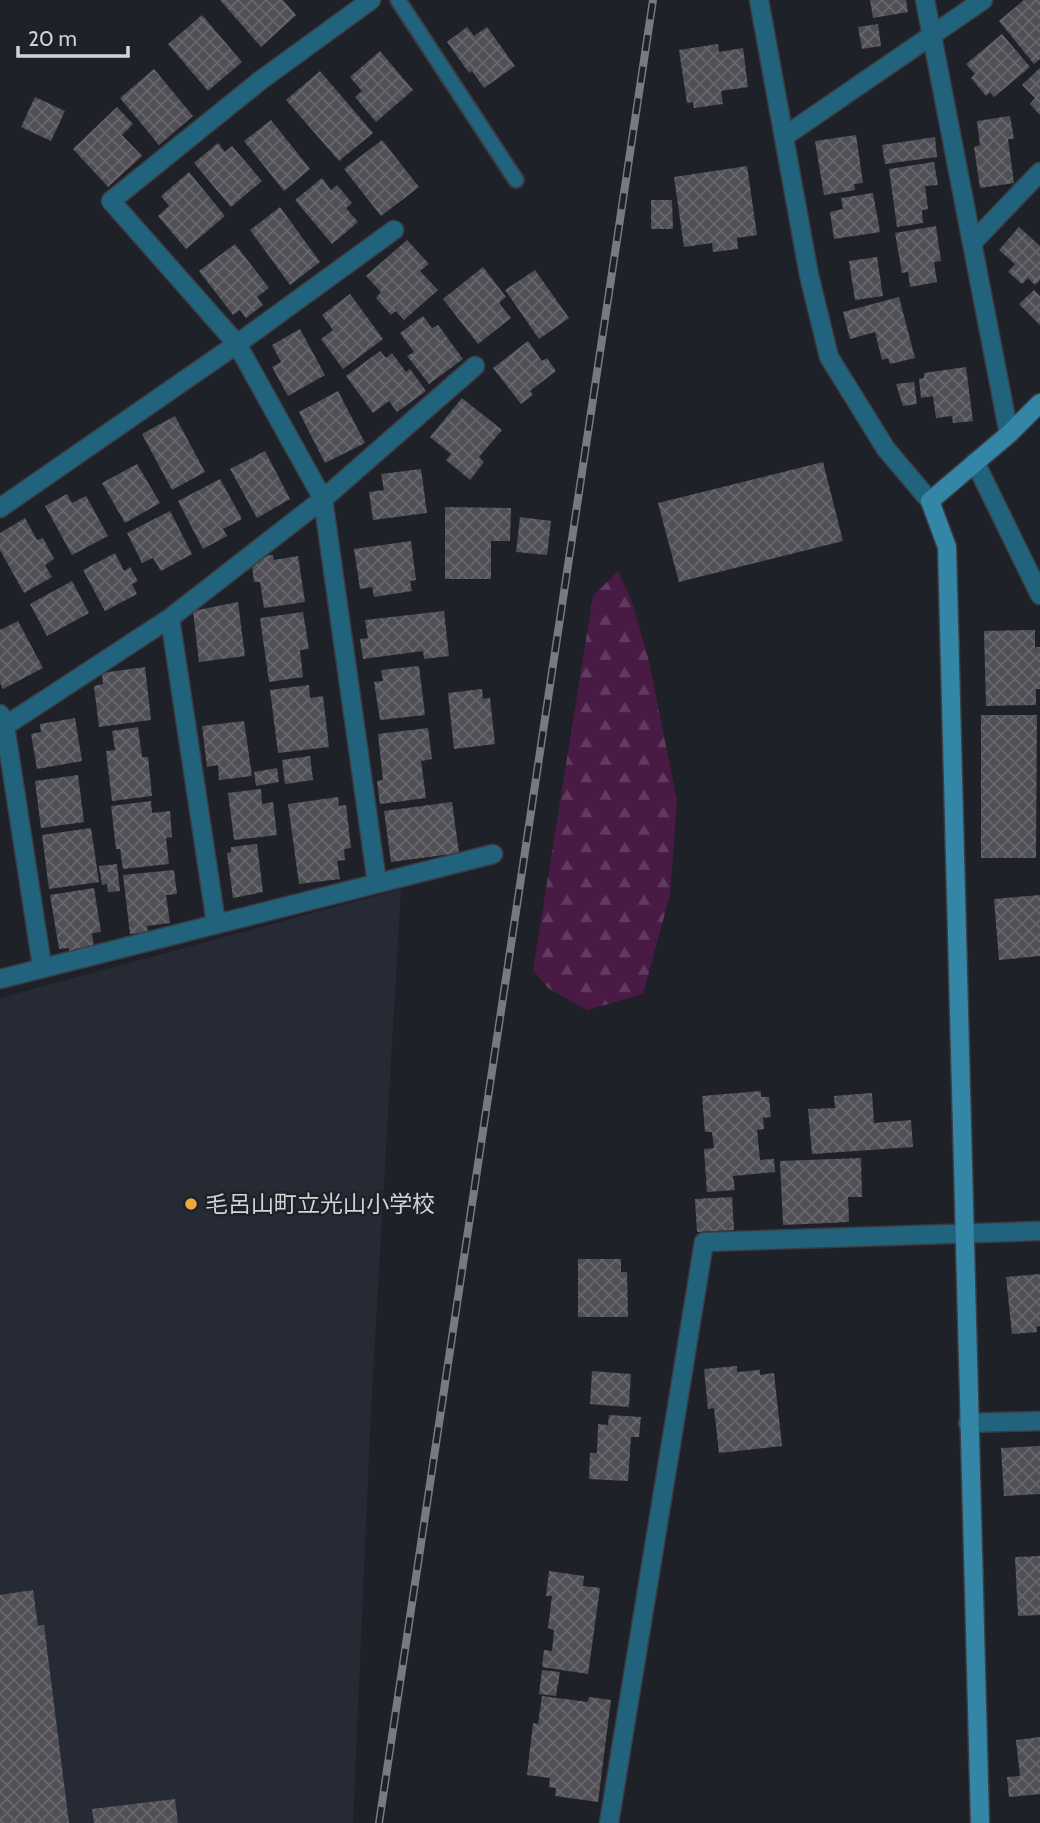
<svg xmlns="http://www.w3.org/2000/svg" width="1040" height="1823" font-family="Cabin,'Noto Sans JP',sans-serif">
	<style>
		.built { fill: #252a35 }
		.forest { fill: url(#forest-firs) }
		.building { fill: url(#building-cross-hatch) }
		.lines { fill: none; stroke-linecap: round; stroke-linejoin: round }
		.lane-casing { stroke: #3b3d43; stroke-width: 18 }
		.street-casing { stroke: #3b3d43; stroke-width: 21 }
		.secondary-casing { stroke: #3b3d43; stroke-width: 21 }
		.lane { stroke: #21637d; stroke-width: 14 }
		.street { stroke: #21637d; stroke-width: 18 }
		.secondary { stroke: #3486a7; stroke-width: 18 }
		.rail-casing { stroke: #787a7f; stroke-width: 8 }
		.rail { stroke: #1e2127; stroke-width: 5; stroke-dasharray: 16; stroke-linecap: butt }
		.poi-dot { fill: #eca93b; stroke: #1e2127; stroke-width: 2.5 }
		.labels { text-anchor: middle; stroke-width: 5; stroke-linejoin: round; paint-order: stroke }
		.poi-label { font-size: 23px; fill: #d1d3d7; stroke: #1e2127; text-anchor: start }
	</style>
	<defs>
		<pattern id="forest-firs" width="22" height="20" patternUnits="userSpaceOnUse" patternTransform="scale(1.75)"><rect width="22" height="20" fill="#481a44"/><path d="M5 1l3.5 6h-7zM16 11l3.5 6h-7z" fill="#613a5e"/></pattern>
		<pattern id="building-cross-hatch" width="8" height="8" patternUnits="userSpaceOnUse" patternTransform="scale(1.75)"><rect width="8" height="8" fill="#514f56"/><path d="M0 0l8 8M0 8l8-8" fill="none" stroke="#69676e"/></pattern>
	</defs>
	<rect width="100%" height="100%" fill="#1e2127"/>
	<path class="built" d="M401 889 371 1410 353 1823H0V998Z"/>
	<path class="forest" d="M618 571 632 602 649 661 677 801 670 895 643 994 587 1010 548 988 533 970 593 596Z"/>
	<path class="building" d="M220 0H283L296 15 261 47Z
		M870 0H906L908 12 873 18Z
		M1024 0H1040V59L1034 64 999 21Z
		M202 15 242 62 208 91 168 44Z
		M878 24 881 46 862 49 858 27Z
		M467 27 474 36 487 27 515 66 484 88 472 71 469 73 447 42Z
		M1002 34 1030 67 994 97 990 92 986 96 971 78 975 74 966 64Z
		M718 44 719 52 743 48 748 87 721 91 723 104 694 108 693 102 687 103 679 50Z
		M380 51 413 90 376 122 355 97 362 91 350 77Z
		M1040 68V115L1030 104 1035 98 1022 85Z
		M154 69 193 116 159 145 120 98Z
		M320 71 373 133 339 161 286 100Z
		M35 97 65 111 51 141 21 127Z
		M117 107 133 124 122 135 142 156 108 187 73 149Z
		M1010 116 1014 139H1008L1014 183 980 188 974 147 980 145 977 121Z
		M271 120 310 169 284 191 244 141Z
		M856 135 863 183 854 184 855 190 824 195 815 141Z
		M935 137 937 157 885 164 882 145Z
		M382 140 419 187 381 216 344 169Z
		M218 143 225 152 232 146 262 181 231 207 194 163Z
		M934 162 938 185 925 186 928 209 922 210 923 223 897 227 889 169Z
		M747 166 757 235 737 238 738 249 713 252 712 243 684 247 674 177Z
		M189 172 225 216 186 249 158 216 169 206 161 196Z
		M322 178 331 190 337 185 352 203 346 208 358 222 332 244 295 200Z
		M873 193 880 232 834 239 830 212 843 209 841 198Z
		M651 200H672L673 229H651Z
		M280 207 320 262 290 285 250 230Z
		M936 226 941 261 934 262 937 282 910 287 908 272 902 273 895 233Z
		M1019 227 1040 246V280L1035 285 1028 278 1022 284 1008 272 1015 264 999 250Z
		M407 240 429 264 420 271 438 290 404 320 396 311 391 315 376 298 381 292 366 276Z
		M235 244 269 288 257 297 263 305 246 318 240 310 233 315 199 271Z
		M877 257 883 296 855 300 849 261Z
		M483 267 506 297 499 303 511 318 478 344 443 299Z
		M535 270 569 318 539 339 505 290Z
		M1034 290 1040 296V325L1019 304Z
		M350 294 383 339 343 369 321 339 333 330 322 315Z
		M899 297 915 358 890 364 888 358 882 360 875 332 850 339 843 312Z
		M423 316 432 328 438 325 463 359 429 384 407 356 414 352 400 333Z
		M300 329 325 375 288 396 272 367 281 362 272 345Z
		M528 341 542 361 547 358 556 371 530 391 533 395 521 404 493 368Z
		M380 351 386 358 392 353 406 372 410 369 426 391 397 412 389 401 373 413 346 376Z
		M966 367 973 421 953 423 952 416 936 418 933 396 921 398 919 379 924 378V373Z
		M914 382 917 404 903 406 896 384Z
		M338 391 365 443 325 463 299 412Z
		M462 398 502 430 479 457 484 462 470 480 446 460 451 454 430 437Z
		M175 416 205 472 172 490 142 434Z
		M265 451 290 499 257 518 230 469Z
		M823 462 843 541 679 582 658 503Z
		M137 464 160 503 125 523 102 483Z
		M421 469 427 513 373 520 369 492 384 490 381 474Z
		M220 479 242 519 223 529 227 536 203 549 178 501Z
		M67 494 72 503 86 496 108 536 72 555 45 506Z
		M445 507 511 508 510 541H491V579H445Z
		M170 511 192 554 161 571 153 558 142 563 127 533Z
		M520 517 551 521 547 555 516 552Z
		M25 518 37 540 43 538 54 559 45 565 52 577 24 593 0 550V533Z
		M411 541 416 580 410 581 412 591 374 597 372 587 360 589 354 549Z
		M115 553 124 571 130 567 138 581 132 584 137 594 105 611 83 570Z
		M273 555 274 560 298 556 305 602 264 608 260 582H254L252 565 262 556Z
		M72 581 89 613 47 636 30 604Z
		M238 602 245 656 199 662 193 611Z
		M444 611 449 656 424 659 423 651 363 659 360 639 368 638 365 620Z
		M303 612 309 649 300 650 303 677 269 682 260 618Z
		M18 621 43 668 3 689 0 683V630Z
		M1035 630V647H1040V689H1036V705L986 706 984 631Z
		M419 666 425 715 380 720 374 682 383 681 381 670Z
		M145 667 151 720 99 727 94 686 103 684 102 673Z
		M309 685 310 698 323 696 329 747 278 753 270 690Z
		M482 689 483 699 490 698 495 744 454 749 448 693Z
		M981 715H1037L1036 858H981Z
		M75 718 82 761 37 769 31 734 41 732 40 724Z
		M244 721 252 776 219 780 218 765 207 767 202 726Z
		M138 727 142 757H148L152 796 112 801 106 751 115 750 112 731Z
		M428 728 432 759 421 761 426 798 380 804 377 781 383 780 378 734Z
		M310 756 313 780 285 784 282 760Z
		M277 768 279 782 256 786 254 772Z
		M78 775 84 822 41 828 35 781Z
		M261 789 262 804 273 802 277 835 234 840 228 793Z
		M338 797 339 806 346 805 351 848 344 849 345 860 337 861 340 879 299 884 288 804Z
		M151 801 152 813 170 811 172 837 166 838 169 864 123 869 120 849H116L111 806Z
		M452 802 459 853 391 862 384 811Z
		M91 828 99 882 49 889 42 835Z
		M257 844 263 892 233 898 227 853 231 852V847Z
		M117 864 120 891 108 892 107 884 102 885 99 866Z
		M174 870 177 894 166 895 170 923 147 926 148 932 130 934 123 875Z
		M94 888 101 932 92 933 94 948 69 952V948L59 949 50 895Z
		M1040 895V956L999 960 994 899Z
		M761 1091V1097H769L771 1117 763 1118 764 1129 757 1130 760 1160 774 1159 775 1172 733 1176 735 1190 707 1192 704 1149 714 1148 712 1132H705L702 1096Z
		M872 1093 874 1123 911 1120 913 1147 812 1154 808 1109 835 1108 834 1096Z
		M861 1158 862 1197H848L849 1222 783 1225 780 1161Z
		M732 1197 734 1230 697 1232 695 1199Z
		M578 1259H621V1272H627L628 1317H578Z
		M1040 1274V1326L1036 1327 1037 1332 1012 1334 1006 1277Z
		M737 1366V1372L760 1370V1375L774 1373 782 1446 719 1453 714 1408 708 1409 704 1369Z
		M592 1371 631 1374 629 1407 590 1404Z
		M609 1415 641 1417 639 1437H631L628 1481 589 1479 590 1453H597L598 1424 608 1425Z
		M1040 1446V1494L1004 1496 1001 1448Z
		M1040 1556V1615L1018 1616 1015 1557Z
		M549 1571 584 1576 583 1586 600 1588 588 1674 542 1667 544 1650 552 1651 554 1630 548 1628 552 1596H546Z
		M33 1590 38 1626 44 1625 69 1823H0V1595Z
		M542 1670 560 1672 556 1696 539 1694Z
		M542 1696 588 1702 589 1697 611 1700 598 1802 555 1796 556 1788 549 1787 550 1778 527 1775 533 1723 538 1724Z
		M1040 1737V1794L1009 1797 1007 1777 1020 1776 1016 1740Z
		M175 1799 178 1823H94L92 1809Z"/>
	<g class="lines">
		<g class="lane-casing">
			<path id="lane" d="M398 0 516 180"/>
		</g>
		<g class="street-casing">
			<path id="street" d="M371 0 261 80 111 201 237 344 323 499 377 883
				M759 0 809 275 829 357 886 449 930 501
				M925 0 1009 434
				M785 136 983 0
				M973 242 1040 172
				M975 462 1040 595
				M0 508 237 344 394 230
				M170 618 216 923
				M0 714 5 726 42 966
				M5 726 170 618 323 499 475 366
				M0 979 493 854
				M968 1423 1040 1421
				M609 1823 704 1242 1040 1231"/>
		</g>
		<g class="secondary-casing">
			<path id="secondary" d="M980 1823 947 547 930 501 1009 434 1040 403"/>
		</g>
		<use href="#lane" class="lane"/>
		<use href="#street" class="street"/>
		<use href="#secondary" class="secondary"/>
		<g class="rail-casing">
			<path id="rail" d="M379 1823 653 0"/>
		</g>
		<use href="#rail" class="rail"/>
	</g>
	<circle class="poi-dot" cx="191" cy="1204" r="7"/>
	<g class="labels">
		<g class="poi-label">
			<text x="205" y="1212">毛呂山町立光山小学校</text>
		</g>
	</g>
	<path d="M18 46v10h110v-10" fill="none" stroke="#d1d3d7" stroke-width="3.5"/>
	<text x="28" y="46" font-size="21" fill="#d1d3d7" stroke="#1e2127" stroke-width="5" paint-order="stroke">20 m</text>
</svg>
